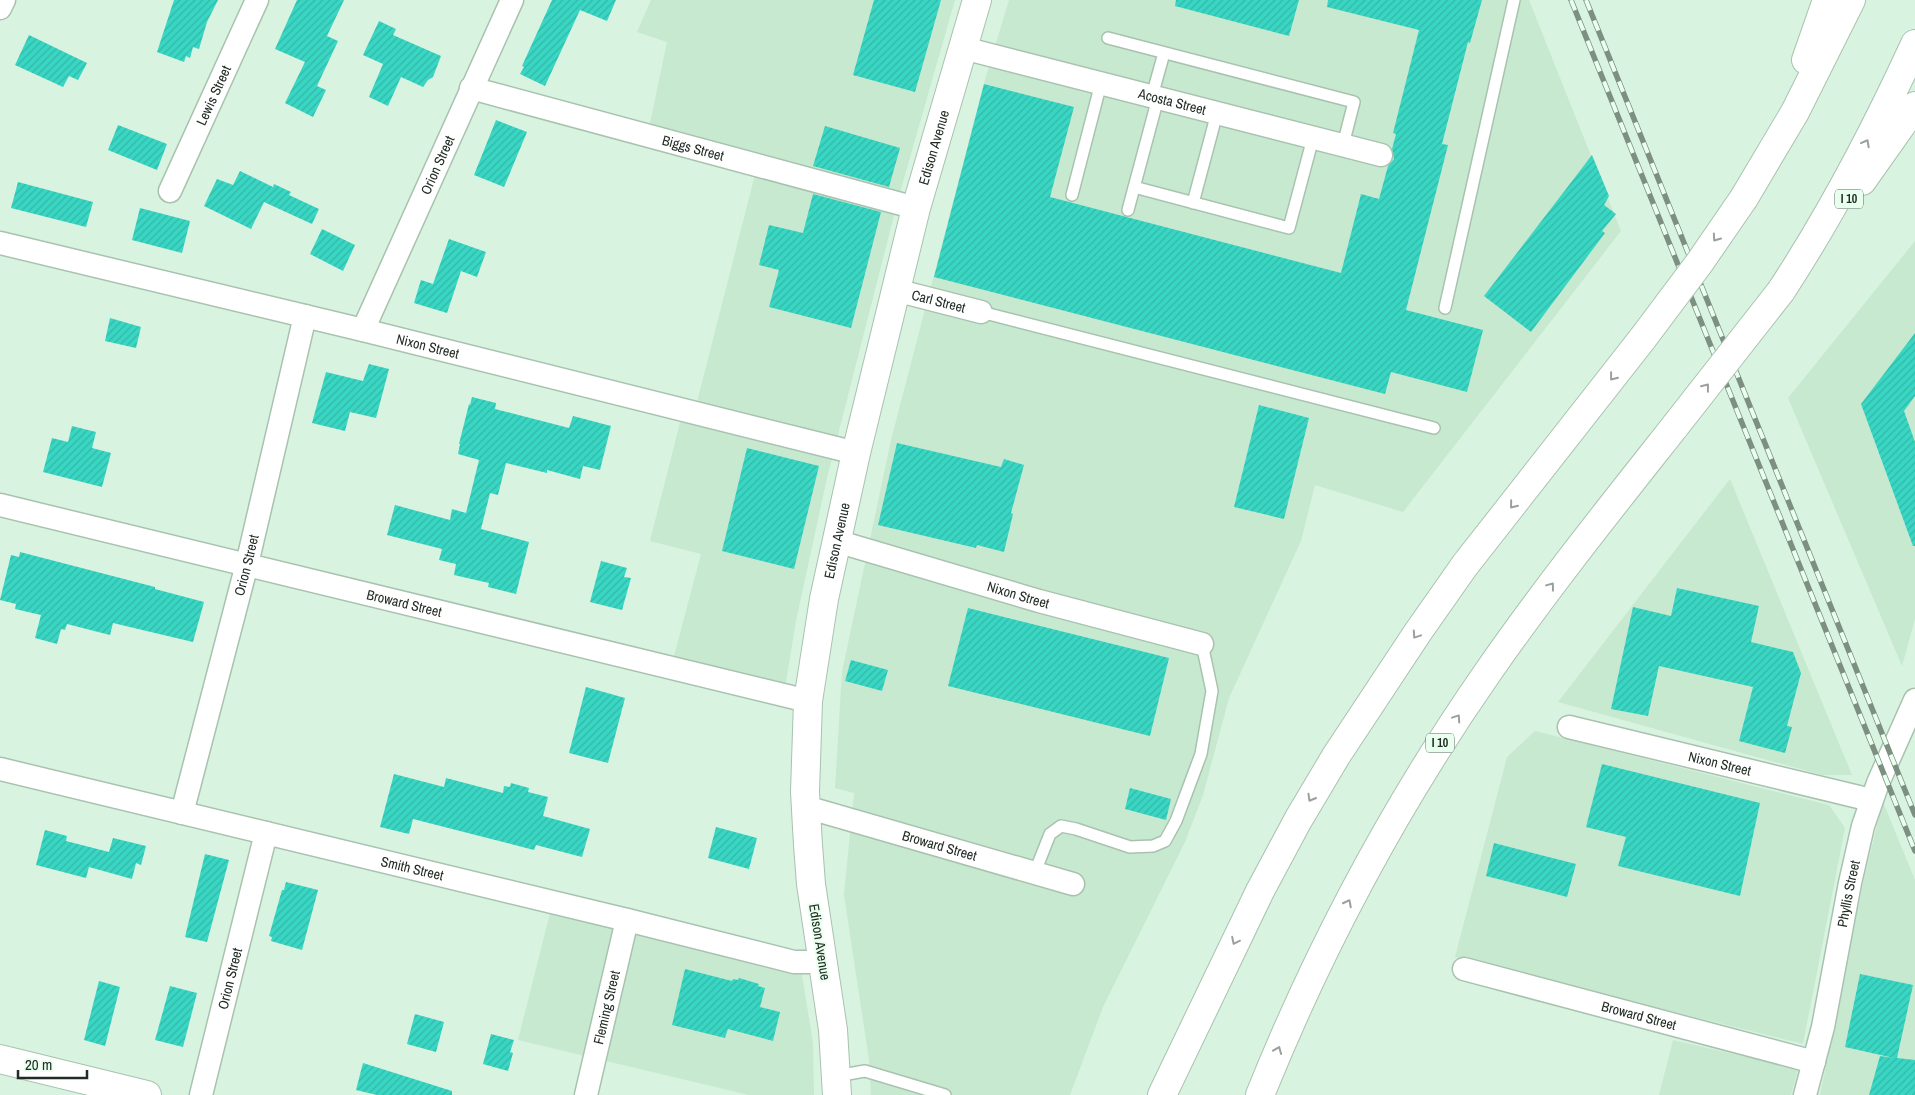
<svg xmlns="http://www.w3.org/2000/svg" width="1915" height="1095" font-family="'Archivo Narrow',sans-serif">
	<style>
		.built { fill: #c7e9d0 }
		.building { fill: url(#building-hatch) }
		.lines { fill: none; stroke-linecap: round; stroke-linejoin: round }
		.service-casing { stroke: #a9c2af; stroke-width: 14 }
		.minor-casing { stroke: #a9c2af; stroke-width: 25 }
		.tertiary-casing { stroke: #a9c2af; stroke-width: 30 }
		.secondary-casing { stroke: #a9c2af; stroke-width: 30 }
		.motorway-casing { stroke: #a9c2af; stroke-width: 30 }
		.service { stroke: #fff; stroke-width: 11 }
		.minor { stroke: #fff; stroke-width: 22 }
		.tertiary { stroke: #fff; stroke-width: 28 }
		.secondary { stroke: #fff; stroke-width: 28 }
		.motorway { stroke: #fff; stroke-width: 28 }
		.rail-casing { stroke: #7c8f81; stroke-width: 5.5 }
		.rail { stroke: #e9ffee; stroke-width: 4; stroke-dasharray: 11; stroke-linecap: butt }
		.motorway-bridge-casing { stroke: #a9c2af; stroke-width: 30; stroke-linecap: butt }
		.motorway-bridge { stroke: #fff; stroke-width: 28 }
		.oneway { stroke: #9ca09d }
		.labels { text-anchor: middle; stroke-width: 4; stroke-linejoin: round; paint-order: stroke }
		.shield { fill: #e9ffee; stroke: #5e6b61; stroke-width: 1 }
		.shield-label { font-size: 12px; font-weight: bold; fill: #222c25 }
		.street-label { font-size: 14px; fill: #222c25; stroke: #e9ffee }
	</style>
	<defs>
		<pattern id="building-hatch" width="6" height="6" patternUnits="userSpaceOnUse" patternTransform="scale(1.25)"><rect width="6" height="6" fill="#39d6c3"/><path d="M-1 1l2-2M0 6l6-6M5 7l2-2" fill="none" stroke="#32b8a7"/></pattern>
	</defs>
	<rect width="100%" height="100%" fill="#d8f3df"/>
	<path class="built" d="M651 0H955L899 196 827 478 796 621 785 688 673 660 701 554 650 541 686 399 697 402 759 159 649 128 667 42 637 32Z
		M1009 0H1529L1621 231 1403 512 1315 485 1301 541 1229 698 1203 795 1185 842 1103 1007 1070 1095H871L869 1060 844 895 854 793 835 788 842 672 891 440 984 83Z
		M1915 241V619L1902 666 1788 398Z
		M1730 479 1852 775H1822L1558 702Z
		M1535 731 1829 805 1845 828 1803 1044 1455 957 1507 757Z
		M1883 802 1915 880V1095H1820L1865 874Z
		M550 913 802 975 813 1043 814 1095H749L518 1040Z
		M1673 1040 1798 1069 1791 1095H1659Z"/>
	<path class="building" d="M174 0H218L207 22 199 49 193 47 190 58 186 56 184 62 157 52Z
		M297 0H344L327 36 338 41 317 86 326 90 313 117 285 103 305 62 275 49Z
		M552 0H616L607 21 580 10 545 86 520 74 524 67 522 66Z
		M874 0H941L915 92 853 75Z
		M1176 0H1299L1289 36 1175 6Z
		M1328 0H1482L1470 43 1468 42 1442 144 1448 145 1406 310 1483 330 1467 392 1391 372 1385 394 934 277 984 84 1074 107 1050 197 1341 273 1361 194 1379 199 1388 166 1394 159 1392 149 1396 134 1393 133 1419 30 1327 7Z
		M379 21 396 29 393 35 441 56 433 77 428 80 423 87 401 77 388 106 369 97 383 64 363 55Z
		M29 35 87 63 78 80 69 76 63 87 15 65Z
		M496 120 527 132 504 187 474 175Z
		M118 125 167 144 157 170 108 150Z
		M825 126 900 148 889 187 813 166Z
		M1592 155 1609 196 1604 205 1616 214 1602 231 1605 233 1531 332 1484 296Z
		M240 171 273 187 274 184 291 192 289 195 319 209 312 224 264 202 251 229 204 206 217 179 233 185Z
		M18 182 93 202 86 227 11 208Z
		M813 194 881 212 851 328 769 307 779 270 759 265 769 225 803 233Z
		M140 208 190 221 182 253 132 240Z
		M322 229 355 245 343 271 310 254Z
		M449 239 486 252 477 277 461 271 447 313 414 303 421 280 433 284Z
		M110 318 141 327 136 348 105 341Z
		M1915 333V396L1904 411 1915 442V546H1913L1861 404Z
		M369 364 389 369 376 418 350 412 345 431 312 423 326 372 363 381Z
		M472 397 496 403 495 409 569 428 573 416 611 426 600 470 583 466 580 479 547 470V473L506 463 498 495 490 493 481 529 529 542 516 594 488 587 489 583 454 575 456 564 439 560 442 549 387 535 395 505 450 520 452 509 466 513 479 460 458 454 460 444H459L469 404 470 405Z
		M1259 405 1309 418 1284 519 1234 507Z
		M72 426 96 432 92 448 111 453 102 487 43 472 52 438 68 442Z
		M897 443 1001 467 1004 459 1024 465 1011 513 1013 514 1004 552 977 545 976 548 878 525Z
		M747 448 819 466 794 569 722 551Z
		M20 552 155 587V589L204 602 193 642 113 623 110 635 67 624 65 630 61 629 57 644 35 638 41 615 15 609 16 604 0 600 11 555 19 557Z
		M601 561 627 568 624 577 631 578 622 610 590 602Z
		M1677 588 1759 606 1751 642 1793 652 1801 673 1787 726 1792 727 1785 753 1739 741 1753 687 1659 666 1648 716 1611 709 1633 607 1671 616Z
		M968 608 1169 658 1150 736 948 686Z
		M851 660 888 670 882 691 845 681Z
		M586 687 625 698 608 763 569 753Z
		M1602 764 1760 803 1740 896 1618 866 1626 837 1586 827Z
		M394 774 444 787 446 778 503 793 504 786 510 787 511 783 529 788 528 792 548 797 543 816 590 829 582 857 536 845 534 850 413 819 409 834 380 827Z
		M1130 788 1171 799 1166 820 1125 809Z
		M716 827 757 838 749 869 708 858Z
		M45 830 67 836 66 841 109 852 113 838 146 846 141 865 136 863 132 879 89 867 86 878 36 865Z
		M1494 843 1576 864 1567 897 1486 876Z
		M205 854 229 860 207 942 185 937Z
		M286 882 318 890 302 950 271 941 272 937 269 936 282 890H284Z
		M685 969 732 981 733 979 738 980 739 978 759 984 758 986 765 988 760 1007 780 1012 773 1041 728 1029 725 1038 672 1025Z
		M1860 974 1913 985 1897 1058 1915 1060V1095H1869L1880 1056 1894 1058 1845 1047Z
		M99 981 120 987 105 1046 84 1040Z
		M170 986 197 993 183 1047 155 1040Z
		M415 1014 444 1022 436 1052 407 1044Z
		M491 1034 514 1040 510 1052 513 1053 508 1071 483 1064Z
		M363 1063 452 1091V1095H377L356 1090Z"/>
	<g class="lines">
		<g class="service-casing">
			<path id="service" d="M1108 38 1354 102 1343 145
				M1152 96 1164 53
				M1134 187 1289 228 1313 138
				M1072 195 1101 83
				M1193 203 1217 113
				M1128 210 1158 98
				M1445 308 1514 0
				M981 312 1434 428
				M1035 872 1050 834 1061 826 1076 829 1130 847 1153 846 1165 841 1176 821 1201 754 1212 691 1202 644
				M836 1076 865 1071 945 1095"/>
		</g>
		<g class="minor-casing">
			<g id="minor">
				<path d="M0 8 4 0"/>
				<path id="s1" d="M963 48 1381 155"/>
				<path id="s2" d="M471 88 916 208"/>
				<path id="s3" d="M170 191 257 0"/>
				<path id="s4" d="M0 243 363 330 856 453"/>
				<path id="s5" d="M895 290 981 312"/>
				<path id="s6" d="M363 330 512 0"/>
				<path id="s7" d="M0 505 808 701"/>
				<path id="s8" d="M836 541 1039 601 1202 644"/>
				<path id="s9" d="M1569 727 1871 800"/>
				<path id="s10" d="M0 769 627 920 794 962H824"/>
				<path id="s11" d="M806 807 1073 884"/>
				<path id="s12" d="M182 813 247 564 305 316"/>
				<path id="s13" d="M1464 969 1814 1062"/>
				<path id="s14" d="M201 1095 266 833"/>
				<path id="s15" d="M586 1095 627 920"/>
				<path id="s16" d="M1805 1095 1823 1027 1850 883 1863 826 1878 783 1915 700"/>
			</g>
		</g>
		<g class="tertiary-casing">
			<path id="tertiary" d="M0 1059 147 1095"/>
		</g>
		<g class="secondary-casing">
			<g id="secondary">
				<path id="s17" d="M837 1095 833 1030 811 884 808 845 805 792 808 701 824 599 856 453 916 208 977 0"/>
			</g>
		</g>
		<g class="motorway-casing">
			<path id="motorway" d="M1806 60 1827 0
				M1862 181 1915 106
				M1744 198 1795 112 1851 0
				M1781 291C1832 213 1876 129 1915 44
				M1162 1095 1260 891 1298 820 1336 756 1418 632 1465 565 1643 338
				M1260 1095C1320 946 1396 804 1488 672 1547 587 1612 506 1676 425"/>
		</g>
		<use href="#service" class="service"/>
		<use href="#minor" class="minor"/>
		<use href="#tertiary" class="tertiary"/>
		<use href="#secondary" class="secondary"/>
		<use href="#motorway" class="motorway"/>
		<g class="rail-casing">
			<path id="rail" d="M1571 0 1915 851
				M1586 0 1915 815"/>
		</g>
		<use href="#rail" class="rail"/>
		<g class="motorway-bridge-casing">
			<path id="motorway-bridge" d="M1643 338 1700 262 1744 198
				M1676 425 1781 291"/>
		</g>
		<use href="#motorway-bridge" class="motorway-bridge"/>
	</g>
	<defs><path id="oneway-chevron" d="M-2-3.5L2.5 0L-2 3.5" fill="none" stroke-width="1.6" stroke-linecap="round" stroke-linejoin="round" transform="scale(1.25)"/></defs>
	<g class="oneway">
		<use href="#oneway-chevron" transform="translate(1866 143) rotate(-62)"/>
		<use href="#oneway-chevron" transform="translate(1716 238) rotate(125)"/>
		<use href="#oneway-chevron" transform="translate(1613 377) rotate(128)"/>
		<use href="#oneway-chevron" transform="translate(1706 387) rotate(-52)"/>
		<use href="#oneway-chevron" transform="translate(1513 505) rotate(129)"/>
		<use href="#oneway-chevron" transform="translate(1551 586) rotate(-53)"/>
		<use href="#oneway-chevron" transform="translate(1416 635) rotate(124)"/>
		<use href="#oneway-chevron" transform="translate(1457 718) rotate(-56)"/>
		<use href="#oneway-chevron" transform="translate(1311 798) rotate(120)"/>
		<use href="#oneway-chevron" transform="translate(1348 903) rotate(-63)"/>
		<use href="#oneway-chevron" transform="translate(1235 941) rotate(116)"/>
		<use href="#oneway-chevron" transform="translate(1278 1050) rotate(-68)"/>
	</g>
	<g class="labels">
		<g class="shield">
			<rect x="1835" y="189.5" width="28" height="19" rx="4"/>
			<rect x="1426" y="733.5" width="28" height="19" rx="4"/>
		</g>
		<g class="shield-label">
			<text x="1849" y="203">I 10</text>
			<text x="1440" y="747">I 10</text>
		</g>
		<g class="street-label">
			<text dy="5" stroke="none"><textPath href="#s3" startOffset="105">Lewis Street</textPath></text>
			<text dy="5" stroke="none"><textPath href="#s1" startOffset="216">Acosta Street</textPath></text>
			<text dy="5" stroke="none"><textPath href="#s2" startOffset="230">Biggs Street</textPath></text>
			<text dy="5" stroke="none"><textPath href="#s17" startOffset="964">Edison Avenue</textPath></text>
			<text dy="5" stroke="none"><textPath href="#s6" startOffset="181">Orion Street</textPath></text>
			<text dy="5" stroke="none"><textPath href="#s5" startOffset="45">Carl Street</textPath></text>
			<text dy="5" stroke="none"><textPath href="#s4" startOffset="440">Nixon Street</textPath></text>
			<text dy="5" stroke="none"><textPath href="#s17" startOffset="559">Edison Avenue</textPath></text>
			<text dy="5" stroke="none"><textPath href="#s12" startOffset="256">Orion Street</textPath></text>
			<text dy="5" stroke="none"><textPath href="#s8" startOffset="190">Nixon Street</textPath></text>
			<text dy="5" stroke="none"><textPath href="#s7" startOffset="416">Broward Street</textPath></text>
			<text dy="5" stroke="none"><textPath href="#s9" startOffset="155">Nixon Street</textPath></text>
			<text dy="5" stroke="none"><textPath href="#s11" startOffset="139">Broward Street</textPath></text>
			<text dy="5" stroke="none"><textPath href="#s10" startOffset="424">Smith Street</textPath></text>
			<text dy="5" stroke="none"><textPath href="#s16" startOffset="206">Phyllis Street</textPath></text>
			<text transform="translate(820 942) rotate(81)" y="5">Edison Avenue</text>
			<text dy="5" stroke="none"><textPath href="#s14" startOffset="120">Orion Street</textPath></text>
			<text dy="5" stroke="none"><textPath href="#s15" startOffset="90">Fleming Street</textPath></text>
			<text dy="5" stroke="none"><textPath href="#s13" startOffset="181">Broward Street</textPath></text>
		</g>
	</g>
	<path d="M18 1070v8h69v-8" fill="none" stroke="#222c25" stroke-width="2.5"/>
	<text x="25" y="1070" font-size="15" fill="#222c25" stroke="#e9ffee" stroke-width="4" paint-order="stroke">20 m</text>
</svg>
